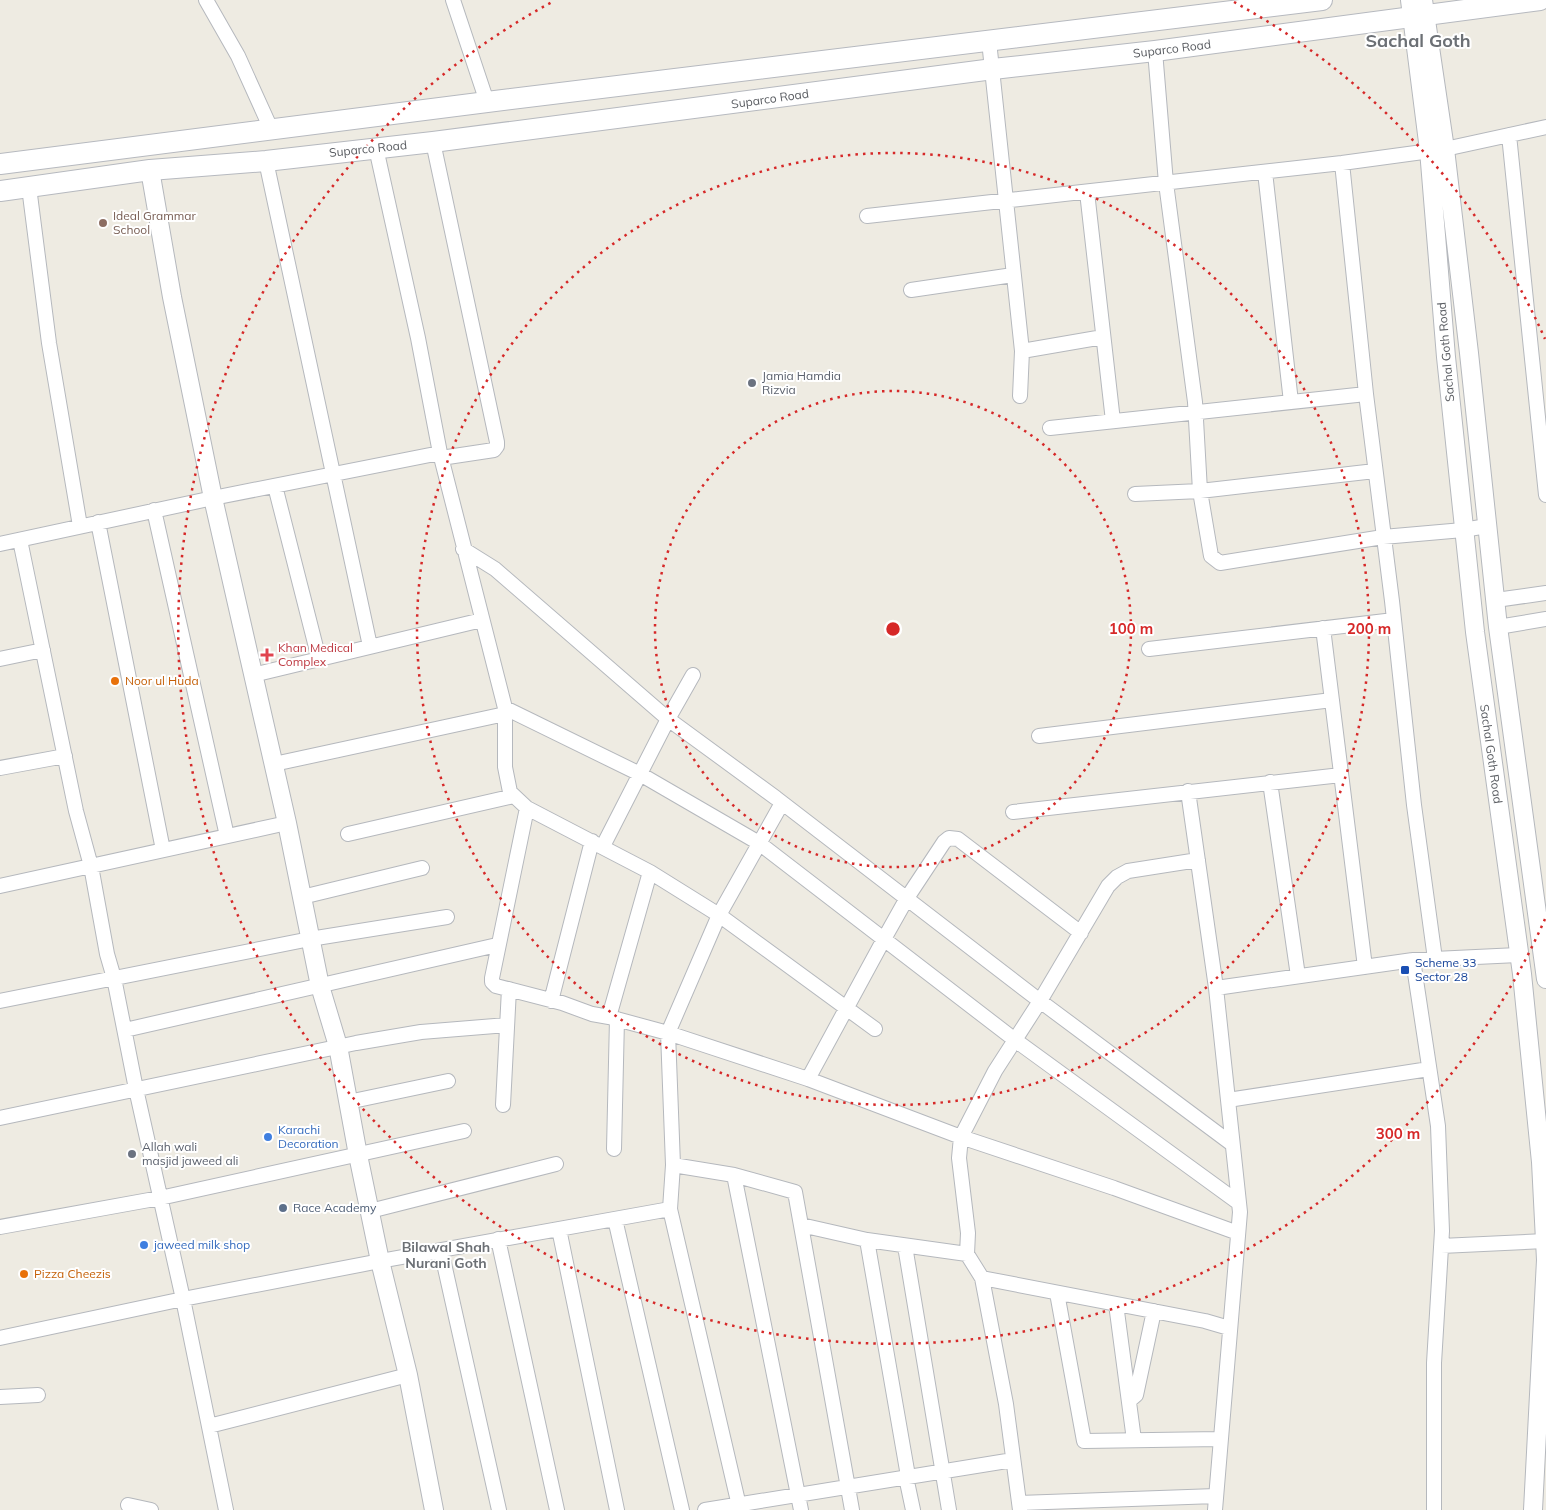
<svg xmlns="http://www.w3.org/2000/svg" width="1546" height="1510" font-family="Mulish,sans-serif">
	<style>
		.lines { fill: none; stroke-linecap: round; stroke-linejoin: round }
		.minor-casing { stroke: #b5b8bd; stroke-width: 16 }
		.tertiary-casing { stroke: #b5b8bd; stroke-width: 20 }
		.secondary-casing { stroke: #b6b9bf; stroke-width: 22 }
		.minor { stroke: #fff; stroke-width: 14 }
		.tertiary { stroke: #fff; stroke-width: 18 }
		.secondary { stroke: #fff; stroke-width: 20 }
		.ring { fill: none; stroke: #d62828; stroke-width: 2.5; stroke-dasharray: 2.5 5 }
		.education-dot { fill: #8d6e63; stroke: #fff; stroke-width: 2 }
		.worship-dot { fill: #6b7280; stroke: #fff; stroke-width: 2 }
		.health-dot { fill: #e0444e; stroke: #fff; stroke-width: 2 }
		.food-dot { fill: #e8710a; stroke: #fff; stroke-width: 2 }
		.transit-dot { fill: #1a4fb4; stroke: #fff; stroke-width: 2 }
		.shop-dot { fill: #3f7fe0; stroke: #fff; stroke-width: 2 }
		.service-dot { fill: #5c6f8a; stroke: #fff; stroke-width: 2 }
		.labels { text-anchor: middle; stroke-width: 4; stroke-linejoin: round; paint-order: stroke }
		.street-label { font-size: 12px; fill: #5b5e63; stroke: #fff }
		.education-label { font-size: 12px; fill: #785e54; stroke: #fff; text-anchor: start }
		.worship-label { font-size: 12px; fill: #5b616d; stroke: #fff; text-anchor: start }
		.health-label { font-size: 12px; fill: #be3a42; stroke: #fff; text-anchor: start }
		.food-label { font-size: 12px; fill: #c56008; stroke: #fff; text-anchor: start }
		.transit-label { font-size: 12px; fill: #164399; stroke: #fff; text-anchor: start }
		.shop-label { font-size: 12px; fill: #366cbe; stroke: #fff; text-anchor: start }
		.service-label { font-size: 12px; fill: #4e5e75; stroke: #fff; text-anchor: start }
		.neighbourhood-label { font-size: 14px; font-weight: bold; fill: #6c7075; stroke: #fff }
		.district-label { font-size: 18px; font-weight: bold; fill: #6c7075; stroke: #fff }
		.centre { fill: #d62828; stroke: #fff; stroke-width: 2.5 }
		.ring-label { font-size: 15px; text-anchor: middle; font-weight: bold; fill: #d62828; stroke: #fff; stroke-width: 4; stroke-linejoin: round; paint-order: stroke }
	</style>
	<rect width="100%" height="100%" fill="#eeebe2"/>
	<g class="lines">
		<g class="minor-casing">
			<path id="minor" d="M206 0 238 56 271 129
				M453 0 487 102
				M989 41 1022 351 1020 396
				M1155 51 1166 183 1195 402 1200 491 1211 556 1220 563 1383 537 1463 530 1487 526
				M1509 135 1546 495
				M433 142 497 442V446L494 450 441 458
				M376 148 418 338 440 453 505 708V767L510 792 527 808 650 872 719 915 875 1029
				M266 161 370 646
				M1342 163 1366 394 1392 601 1414 805 1435 959
				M1265 172 1291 402
				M29 187 49 343 80 526
				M1087 192 1113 421
				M867 216 1342 163 1445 149 1546 127
				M911 290 1013 275
				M1022 351 1103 337
				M1050 428 1366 394
				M275 486 319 659
				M1135 494 1200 491 1375 471
				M154 510 227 836
				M98 522 163 850
				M20 540 76 811 91 866 107 954 114 978 136 1089 183 1299 226 1510
				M0 544 213 498 440 453
				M463 549 495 569 668 719 776 798 1040 1001 1232 1144
				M1496 600 1546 593
				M1498 627 1546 619
				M1323 628 1365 967
				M1149 649 1394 620
				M0 659 43 650
				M253 675 482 620
				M505 708 640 774 759 843 1015 1040 1239 1203
				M1039 736 1332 700
				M274 764 505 714
				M0 768 65 756
				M1270 782 1298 976
				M1188 791 1216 988 1240 1212 1215 1510
				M782 803 719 915 668 1033 673 1165 734 1175 795 1192 852 1510
				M527 808 492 978V982L496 986 562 1003 592 1014 609 1017 668 1033 808 1079 961 1137 1114 1188 1238 1233
				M1013 812 1341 775
				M348 834 514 796
				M603 846 668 719 693 675
				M0 886 287 823
				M302 897 422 868
				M1413 960 1438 1126 1442 1231 1434 1363V1510
				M1216 988 1413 960 1518 955
				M0 1001 310 939 447 917
				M551 1001 592 841
				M609 1017 650 872
				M125 1030 497 945
				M808 1079 884 939 907 898 944 842 949 838 958 839 1081 933
				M1228 1100 1429 1069
				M348 1102 448 1081
				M503 1105 509 989
				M0 1118 356 1043 421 1032 507 1025
				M614 1149 617 1019
				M734 1175 801 1510
				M670 1209 740 1510
				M370 1211 556 1164
				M615 1219 682 1510
				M801 1225 867 1240 908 1476
				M0 1227 160 1198 464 1131
				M559 1229 617 1510
				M498 1239 557 1510
				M867 1240 967 1254 982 1278 1205 1321 1229 1328
				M905 1246 949 1510
				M1441 1246 1545 1241
				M441 1250 499 1510
				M967 1254 968 1233 959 1158 961 1137 995 1071 1040 1001 1108 886 1117 877 1128 871 1198 860
				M982 1278 1006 1404 1020 1510
				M1057 1293 1084 1441 1220 1439
				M1116 1304 1134 1440
				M0 1338 183 1299 380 1261 670 1209 673 1165
				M0 1397 38 1395
				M1129 1401 1136 1395 1154 1311
				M209 1426 408 1375
				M906 1477 913 1510
				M1019 1503 1216 1496
				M128 1505 151 1510
				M705 1510 1013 1460"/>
		</g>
		<g class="tertiary-casing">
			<path id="tertiary" d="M1410 0 1429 150 1446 357 1475 632 1522 974 1541 1162 1546 1260 1533 1510
				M1423 0 1445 149 1469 353 1498 627 1546 979
				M150 170 172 297 213 498 287 823 320 986 338 1046 358 1155 380 1261 408 1375 434 1510"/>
		</g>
		<g class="secondary-casing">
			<path id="secondary" d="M0 164 487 102 1322 0
				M0 191 150 170 266 161 433 142 993 69 1155 51 1540 0"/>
		</g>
		<use href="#minor" class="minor"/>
		<use href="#tertiary" class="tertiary"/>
		<use href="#secondary" class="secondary"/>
	</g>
	<g class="ring">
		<circle cx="893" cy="629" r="238"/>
		<circle cx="893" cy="629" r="476"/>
		<path d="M1545 919A714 714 0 1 1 552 2M1234 2A714 714 0 0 1 1545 339"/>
	</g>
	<circle class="education-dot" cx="103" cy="223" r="5"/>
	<g class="worship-dot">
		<circle cx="752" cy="383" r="5"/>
		<circle cx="132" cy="1154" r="5"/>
	</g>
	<path class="health-dot" d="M264.5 647.5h5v5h5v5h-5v5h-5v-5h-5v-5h5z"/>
	<g class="food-dot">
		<circle cx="115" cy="681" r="5"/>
		<circle cx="24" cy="1274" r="5"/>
	</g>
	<rect class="transit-dot" x="1400" y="965" width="10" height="10" rx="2.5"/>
	<g class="shop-dot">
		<circle cx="268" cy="1137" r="5"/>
		<circle cx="144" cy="1245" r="5"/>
	</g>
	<circle class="service-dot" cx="283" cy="1208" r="5"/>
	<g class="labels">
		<g class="street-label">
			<text transform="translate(1172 49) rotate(-7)" y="4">Suparco Road</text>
			<text transform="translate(770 99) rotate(-8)" y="4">Suparco Road</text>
			<text transform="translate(368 149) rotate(-6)" y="4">Suparco Road</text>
			<text transform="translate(1446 352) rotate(-95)" y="4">Sachal Goth Road</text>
			<text transform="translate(1491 754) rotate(82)" y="4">Sachal Goth Road</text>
		</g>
		<g class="education-label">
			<text x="113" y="220">Ideal Grammar<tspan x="113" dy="14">School</tspan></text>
		</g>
		<g class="worship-label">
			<text x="762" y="380">Jamia Hamdia<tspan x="762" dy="14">Rizvia</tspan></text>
			<text x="142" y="1151">Allah wali<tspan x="142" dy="14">masjid jaweed ali</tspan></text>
		</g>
		<g class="health-label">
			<text x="278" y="652">Khan Medical<tspan x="278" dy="14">Complex</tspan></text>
		</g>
		<g class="food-label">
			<text x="125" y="685">Noor ul Huda</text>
			<text x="34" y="1278">Pizza Cheezis</text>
		</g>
		<g class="transit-label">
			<text x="1415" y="967">Scheme 33<tspan x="1415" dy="14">Sector 28</tspan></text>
		</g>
		<g class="shop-label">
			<text x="278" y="1134">Karachi<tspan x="278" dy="14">Decoration</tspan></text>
			<text x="154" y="1249">jaweed milk shop</text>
		</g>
		<g class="service-label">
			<text x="293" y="1212">Race Academy</text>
		</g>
		<g class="neighbourhood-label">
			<text x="446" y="1252">Bilawal Shah<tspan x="446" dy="16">Nurani Goth</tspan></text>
		</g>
		<g class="district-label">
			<text x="1418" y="47">Sachal Goth</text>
		</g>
	</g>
	<circle cx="893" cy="629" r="8" class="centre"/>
	<g class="ring-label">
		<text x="1131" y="634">100 m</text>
		<text x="1369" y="634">200 m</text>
		<text x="1398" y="1139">300 m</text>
	</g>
</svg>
